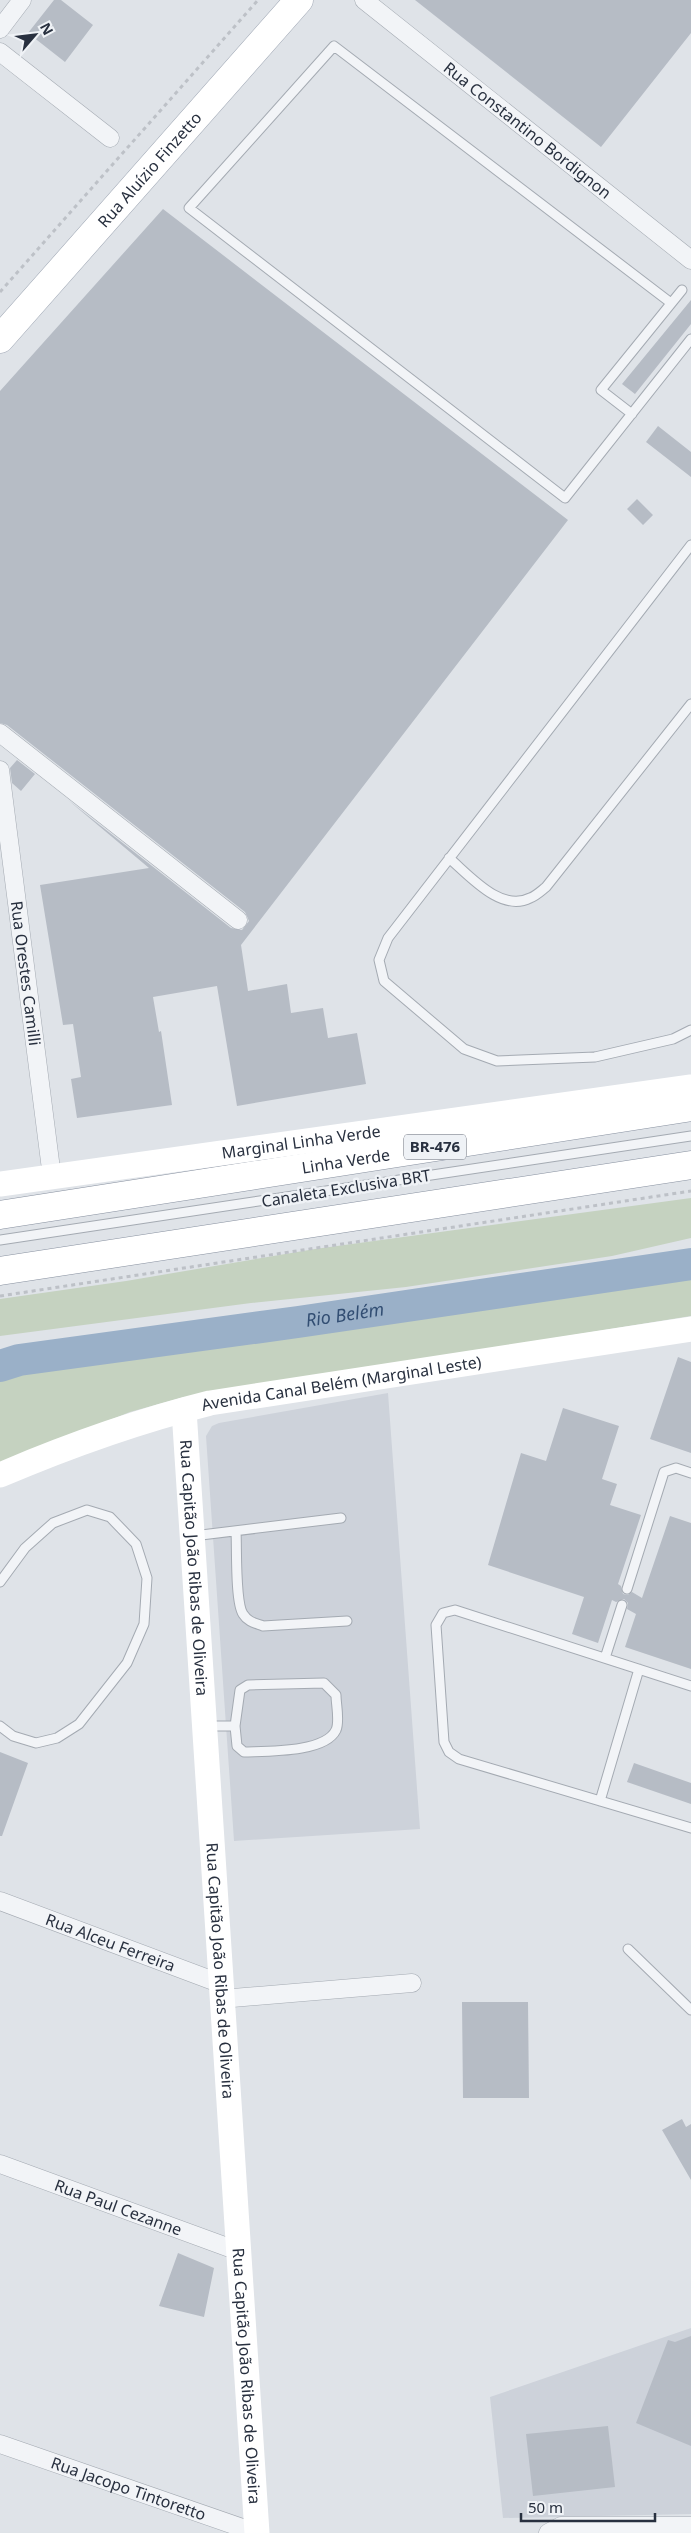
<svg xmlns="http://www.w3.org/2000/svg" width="691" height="2533" font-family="'Noto Sans',sans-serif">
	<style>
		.built { fill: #cdd2da }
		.green { fill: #c5d2c0 }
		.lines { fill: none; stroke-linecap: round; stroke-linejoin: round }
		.river { stroke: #9ab0c8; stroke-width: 32 }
		.building { fill: #b6bcc5 }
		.lane-casing { stroke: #a4aab2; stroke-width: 11 }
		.street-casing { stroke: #a4aab2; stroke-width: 19 }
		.primary-casing { stroke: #9fa7b4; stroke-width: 29 }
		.highway-casing { stroke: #87909f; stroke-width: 29 }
		.path { stroke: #bdc1c7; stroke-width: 3; stroke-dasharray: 4 4; stroke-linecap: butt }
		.lane { stroke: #f2f4f7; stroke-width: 9 }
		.street { stroke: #f2f4f7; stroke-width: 18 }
		.secondary { stroke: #fff; stroke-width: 25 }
		.primary { stroke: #fff; stroke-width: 28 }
		.highway { stroke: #fff; stroke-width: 28 }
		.labels { text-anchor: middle; stroke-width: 5; stroke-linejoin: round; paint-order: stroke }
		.shield { fill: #eff2f6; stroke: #646a76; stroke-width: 1 }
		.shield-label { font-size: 15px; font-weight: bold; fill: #28303f }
		.street-label { font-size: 16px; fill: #28303f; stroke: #eff2f6 }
		.water-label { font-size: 18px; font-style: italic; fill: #324e73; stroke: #eff2f6 }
	</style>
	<rect width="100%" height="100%" fill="#dfe3e8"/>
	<path class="built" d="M388 1393 420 1829 234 1841 206 1436 212 1426 219 1423Z
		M691 2328V2514L503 2518 490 2397Z"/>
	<path class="green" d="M691 1198V1238L612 1256 406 1287 251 1303 0 1336V1299L126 1281 315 1249Z
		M691 1272V1316L177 1399 130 1412 0 1464V1376L20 1368Z"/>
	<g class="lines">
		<path class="river" id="s1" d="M0 1366 19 1360 298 1322 691 1264"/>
	</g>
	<path class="building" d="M54 0H61L93 25 65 62 28 33Z
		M415 0H691V33L601 147Z
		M163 209 568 520 241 945 248 991 287 984 291 1013 323 1008 328 1038 357 1033 366 1084 237 1106 217 986 153 997 159 1032 161 1031 172 1105 77 1118 71 1079 81 1077 73 1024 63 1025 40 885 149 868 68 800 231 928 242 930 249 921 245 912 7 725 0 723V391Z
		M691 300V324L635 394 622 384Z
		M658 426 691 452V477L646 442Z
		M637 499 653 515 643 525 627 509Z
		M17 760 35 774 21 791 12 783 10 768Z
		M678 1357 691 1362V1453L650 1439Z
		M563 1408 619 1426 602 1479 617 1484 610 1505 641 1515 618 1584 621 1586 623 1594 628 1595 632 1592 642 1598 670 1516 691 1523V1669L625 1647 636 1614 627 1609 628 1603 624 1599 616 1602 612 1600 598 1643 572 1634 584 1597 488 1565 521 1453 546 1461Z
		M0 1752 28 1763 2 1836H0Z
		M634 1763 691 1783V1804L627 1782Z
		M462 2002H528L529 2098H463Z
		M682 2119 686 2127 691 2124V2180L662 2130Z
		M178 2253 214 2268 204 2317 159 2306Z
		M691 2336V2446L636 2423 668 2340 675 2342Z
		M608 2426 615 2487 533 2496 526 2434Z"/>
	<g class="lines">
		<g class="lane-casing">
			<path id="lane" d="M671 303 334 46 189 208 565 498 691 339
				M632 414 601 390 682 290
				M691 545 388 938 379 960 384 981 464 1049 497 1061 595 1057 673 1039 691 1030
				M449 858C469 875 501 913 530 898 536 896 541 891 546 887L691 704
				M0 1240 691 1136
				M236 1531C237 1548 235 1602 243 1614 248 1622 255 1623 263 1626L347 1621
				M193 1536 341 1518
				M0 1582 25 1548 53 1523 87 1510 110 1517 136 1544 147 1578 144 1624 127 1663 79 1724 57 1738 36 1743 13 1736 0 1726
				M627 1589 664 1472 676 1468 691 1473
				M605 1658 622 1605
				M691 1686 455 1610 443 1613 436 1625 444 1742 449 1752 459 1759 691 1828
				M205 1726H235L240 1690 248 1685 324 1683 336 1695C336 1705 340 1721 336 1730 325 1753 266 1751 244 1752L237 1746 235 1726
				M600 1801 639 1669
				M628 1949 691 2010"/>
		</g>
		<g class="street-casing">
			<g id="street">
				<path id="s2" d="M364 0 691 260"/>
				<path d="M0 29 22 0"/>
				<path d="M0 52 110 138"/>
				<path d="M0 733 238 920"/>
				<path id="s3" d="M0 770 52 1177"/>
				<path id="s4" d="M0 1901 219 1983"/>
				<path d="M221 1999 412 1983"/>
				<path id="s5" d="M0 2164 238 2251"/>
				<path id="s6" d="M0 2444 257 2533"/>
				<path d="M548 2533 561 2526H691"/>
			</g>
		</g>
		<g class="primary-casing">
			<g id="primary">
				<path id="s10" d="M0 339 299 0"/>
			</g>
		</g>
		<g class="highway-casing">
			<g id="highway">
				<path id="s11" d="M0 1215 691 1107"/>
				<path d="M0 1271 691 1165"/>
			</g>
		</g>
		<path class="path" d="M0 292 258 0
			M0 1296 691 1191"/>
		<use href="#lane" class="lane"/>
		<use href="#street" class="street"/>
		<g class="secondary">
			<path id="s7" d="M0 1184 691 1087"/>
			<path id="s8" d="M184 1410 257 2533"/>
			<path id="s9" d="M0 1475C68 1446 138 1421 210 1403L691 1329"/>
		</g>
		<use href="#primary" class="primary"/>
		<use href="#highway" class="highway"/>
	</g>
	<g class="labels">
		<rect class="shield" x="404" y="1134.5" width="62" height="25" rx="4"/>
		<g class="shield-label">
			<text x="435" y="1152">BR-476</text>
		</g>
		<g class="street-label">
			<text dy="6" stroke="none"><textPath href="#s2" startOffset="209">Rua Constantino Bordignon</textPath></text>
			<text dy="6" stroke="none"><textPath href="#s10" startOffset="226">Rua Aluízio Finzetto</textPath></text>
			<text dy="6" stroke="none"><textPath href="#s3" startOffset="205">Rua Orestes Camilli</textPath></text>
			<text dy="6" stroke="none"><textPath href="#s7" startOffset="304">Marginal Linha Verde</textPath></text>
			<text dy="6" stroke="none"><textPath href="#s11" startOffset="350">Linha Verde</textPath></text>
			<text transform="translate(346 1188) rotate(-9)" y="6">Canaleta Exclusiva BRT</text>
			<text dy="6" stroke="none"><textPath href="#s9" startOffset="355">Avenida Canal Belém (Marginal Leste)</textPath></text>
			<text dy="6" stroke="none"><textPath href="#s8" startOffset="158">Rua Capitão João Ribas de Oliveira</textPath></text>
			<text dy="6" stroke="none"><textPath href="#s4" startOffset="118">Rua Alceu Ferreira</textPath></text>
			<text dy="6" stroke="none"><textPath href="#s8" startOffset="562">Rua Capitão João Ribas de Oliveira</textPath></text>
			<text dy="6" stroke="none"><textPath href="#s5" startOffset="126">Rua Paul Cezanne</textPath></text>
			<text dy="6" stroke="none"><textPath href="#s8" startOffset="968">Rua Capitão João Ribas de Oliveira</textPath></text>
			<text dy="6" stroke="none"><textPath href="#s6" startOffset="136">Rua Jacopo Tintoretto</textPath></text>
		</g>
		<g class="water-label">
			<text dy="6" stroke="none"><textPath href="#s1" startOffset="349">Rio Belém</textPath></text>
		</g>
	</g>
	<g transform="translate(35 35) rotate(62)" stroke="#eff2f6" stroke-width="4" paint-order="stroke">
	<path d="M0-4L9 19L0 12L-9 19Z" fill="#28303f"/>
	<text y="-8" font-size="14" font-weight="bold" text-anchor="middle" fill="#28303f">N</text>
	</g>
	<path d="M521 2513v8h134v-8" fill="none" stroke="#28303f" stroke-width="2.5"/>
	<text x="528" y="2513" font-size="15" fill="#28303f" stroke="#eff2f6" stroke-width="4" paint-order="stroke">50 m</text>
</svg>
